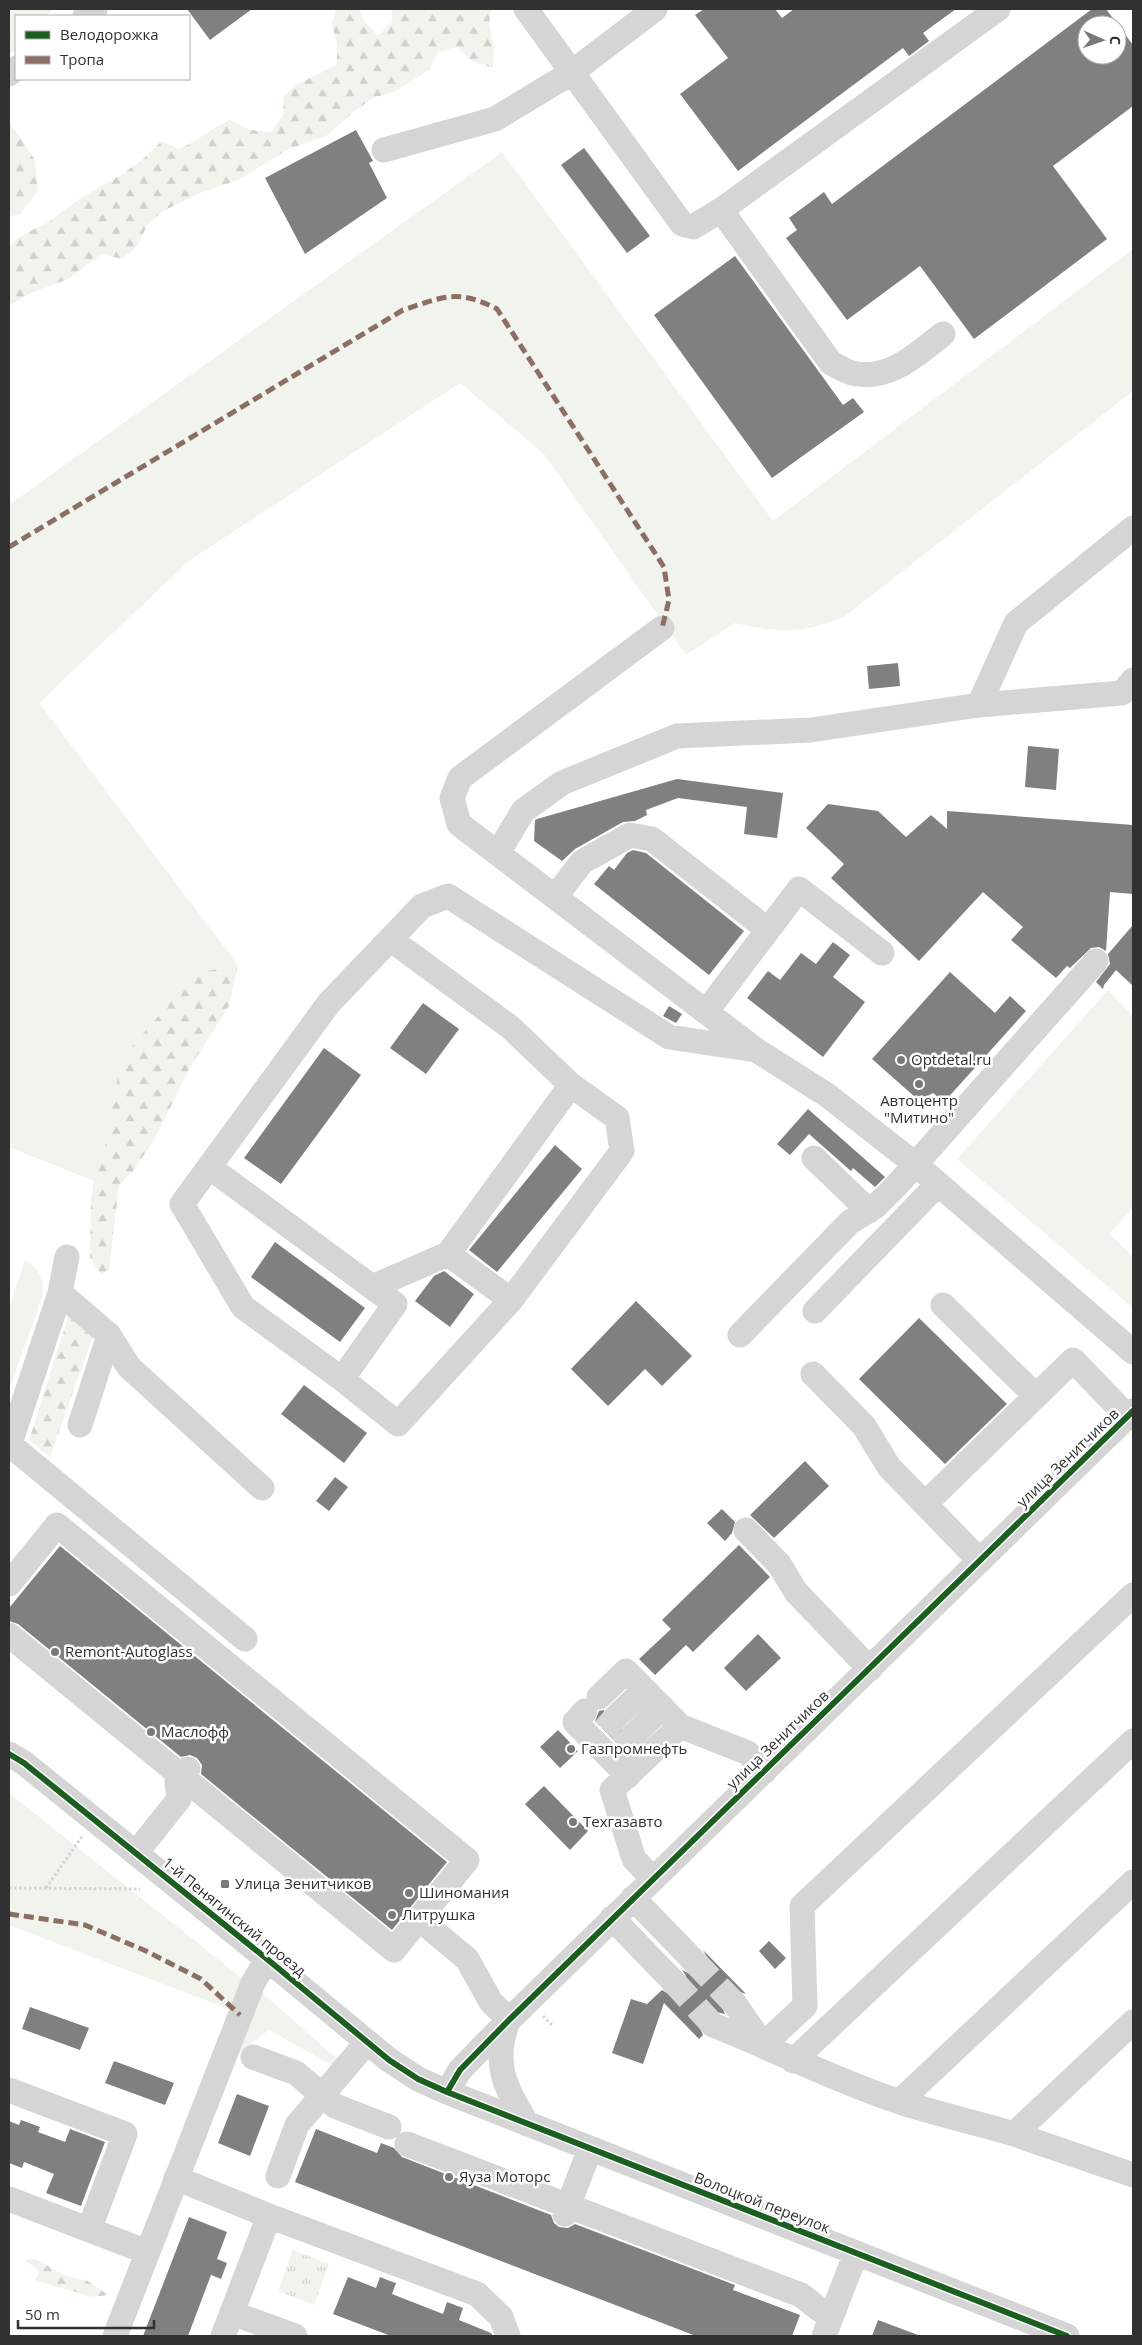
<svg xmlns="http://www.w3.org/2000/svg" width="1142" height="2345" font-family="'Open Sans',sans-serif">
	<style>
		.grass { fill: #f1f3ed }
		.forest { fill: url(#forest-firs) }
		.park { fill: url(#park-tufts) }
		.building { fill: #808080; fill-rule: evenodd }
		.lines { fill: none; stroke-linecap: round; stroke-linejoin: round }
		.minor-tunnel { stroke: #d6d6d6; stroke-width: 25; stroke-dasharray: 25 12; stroke-linecap: butt }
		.path { stroke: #d4d4d4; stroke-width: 3; stroke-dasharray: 2.5 2.5; stroke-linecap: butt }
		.minor { stroke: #d5d5d5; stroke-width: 25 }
		.quiet { stroke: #8d6e63; stroke-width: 5; stroke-dasharray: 10 5; stroke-linecap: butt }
		.cycleway-casing { stroke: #fff; stroke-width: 9 }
		.cycleway { stroke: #1b5e20; stroke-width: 6 }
		.poi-dot { fill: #797979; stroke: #fff; stroke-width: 2 }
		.labels { text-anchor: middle; stroke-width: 5; stroke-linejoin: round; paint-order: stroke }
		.poi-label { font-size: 15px; fill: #313131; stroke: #fff; text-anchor: start }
		.street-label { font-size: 15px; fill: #313131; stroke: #fff }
	</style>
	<defs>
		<pattern id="forest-firs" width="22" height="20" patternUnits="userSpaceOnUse" patternTransform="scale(1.25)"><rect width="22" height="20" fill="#f1f3ed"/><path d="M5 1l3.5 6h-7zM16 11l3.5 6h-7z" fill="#cfd1cc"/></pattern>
		<pattern id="park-tufts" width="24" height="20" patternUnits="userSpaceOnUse" patternTransform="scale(1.25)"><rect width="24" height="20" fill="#f1f3ed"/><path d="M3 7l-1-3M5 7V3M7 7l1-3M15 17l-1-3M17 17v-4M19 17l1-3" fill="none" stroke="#cfd1cc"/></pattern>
	</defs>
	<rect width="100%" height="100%" fill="#fff"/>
	<path class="grass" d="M502 152 773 521 1133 249V391L844 617C800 634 780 633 735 623L686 655 544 454 460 383 190 560 39 703 238 965 196 973 105 1146 94 1181 9 1147V505Z
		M1108 990 1133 1016V1208L1109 1234 1133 1256V1308L957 1159Z
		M25 1260C40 1270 45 1279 42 1297L9 1391V1309Z
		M9 1793 243 1979 231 2010 9 1925Z
		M260 1991 342 2063 339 2069 269 2030 238 2053Z"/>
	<path class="forest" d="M9 9H54L45 16H16V50L9 54Z
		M336 9H359L364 21 378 36 392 22V9H491L489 25 494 47 493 68 473 62 458 47 438 52 429 70 394 92 375 97 357 109 326 136 287 150 238 180 200 193 163 211 147 225 138 245 122 259 102 254 68 279 29 294 9 306V247C18 234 35 230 48 222 60 215 70 204 83 197 112 180 139 167 161 141L179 149C198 141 211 128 230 120L250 130 271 132 283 115 284 95 300 83 337 65V44L332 25Z
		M9 123 19 135 35 160 38 191 20 214 9 217Z
		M238 965 229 1006 190 1067 154 1140 133 1171 119 1185 109 1270 101 1275 90 1257 91 1200 94 1181 105 1146 121 1059 196 973Z
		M70 1311 95 1330 50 1457 29 1440Z
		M35 2259 64 2275 88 2281 108 2295 92 2297 35 2280 39 2271 25 2260Z"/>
	<path class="park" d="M293 2250 329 2264 314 2305 278 2291Z"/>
	<path class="building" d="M187 9H252L210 40Z
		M704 9H775L782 18 794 9H956L923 33 929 41 909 56 903 48 738 171 680 94 728 58 695 15Z
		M1092 9H1106L1133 45V106L1053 166 1107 239 974 339 920 266 847 320 786 238 797 230 789 218 824 192 832 204ZM1087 25H1117V55H1087Z
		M356 130 373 161 369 163 387 198 305 254 265 178Z
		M584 148 650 236 627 253 561 165Z
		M735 256 843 405 853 398 864 412 772 478 654 315Z
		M898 663 900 686 869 689 867 666Z
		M1028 746 1059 749 1056 790 1025 787Z
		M677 779 783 793 777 838 744 834 747 807 678 798 646 810 647 815 635 821 623 822 575 849 562 861 534 841 535 820 537 819Z
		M828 804 878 811 906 837 931 815 947 829V811L1133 825V894L1110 892 1106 951 1099 947 1091 948 1070 968 1067 966 1056 978 1011 940 1023 927 983 892 919 961 831 878 844 864 806 828Z
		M633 850 646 853 744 931 709 975 594 884 609 866 614 870 627 853Z
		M1133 925V986L1116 970 1104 985 1103 989 1096 982 1110 964 1108 954Z
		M833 942 850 955 833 977 865 1002 823 1057 747 998 768 971 780 980 801 953 816 964Z
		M950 972 995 1013 1010 996 1026 1011 944 1102 933 1093 924 1098 915 1097 872 1059Z
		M423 1003 459 1029 426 1074 390 1048Z
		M669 1006 682 1014 676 1023 663 1016Z
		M324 1048 361 1075 281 1184 244 1158Z
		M808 1109 885 1177 875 1187 853 1168 851 1171 809 1134 790 1155 777 1144Z
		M555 1145 582 1169 497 1272 469 1250Z
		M275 1242 365 1308 340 1342 251 1277Z
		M444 1271 474 1294 450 1327 415 1301 434 1276Z
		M636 1301 692 1356 662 1386 645 1369 608 1406 571 1369Z
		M919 1318 1007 1404 945 1464 859 1379Z
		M304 1385 367 1433 344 1463 281 1414Z
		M805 1461 829 1486 774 1538 750 1515Z
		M335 1477 348 1487 329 1511 316 1501Z
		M722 1509 735 1522 732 1533 725 1541 707 1523Z
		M739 1545 770 1577 693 1652 686 1645 655 1675 639 1659 671 1629 662 1620Z
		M60 1546 447 1862 392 1930 201 1774 202 1765 197 1758 190 1755 181 1757 18 1624 9 1621V1608Z
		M758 1634 781 1658 746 1691 724 1668Z
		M604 1710 603 1719 606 1726 614 1730 622 1729 621 1737 625 1744 634 1748 628 1754 595 1721 599 1711Z
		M558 1730 578 1751 560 1768 540 1747Z
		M544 1786 588 1831 570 1850 525 1804Z
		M769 1941 786 1958 775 1969 759 1951Z
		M703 1950 746 1994 734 1990 727 1992 722 1997 721 2005 725 2014 712 2011 704 2014 700 2019 699 2026 703 2035 699 2039 664 2003 643 2064 612 2053 631 1999 647 2004 662 1990 669 1994H676L682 1991 686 1983V1976L682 1970 690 1974H696L703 1971 707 1964V1957Z
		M30 2007 89 2028 80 2050 22 2029Z
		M114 2061 174 2083 165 2105 105 2083Z
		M237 2094 269 2106 250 2156 218 2143Z
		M21 2120 40 2127 38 2132 65 2142 70 2129 105 2142 81 2206 46 2193 54 2174 24 2162 22 2168 9 2163V2121L19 2125Z
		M316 2129 377 2153 381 2143 394 2148 402 2157 551 2215 554 2223 559 2227 568 2228 575 2224 735 2285 733 2290 800 2315 792 2336H696L295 2182Z
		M189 2217 227 2232 217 2259 227 2263 221 2279 211 2275 188 2336H143Z
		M348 2277 376 2288 380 2277 390 2281 396 2283 392 2294 443 2314 447 2302 463 2308 459 2320 491 2333 493 2336H391L333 2314Z
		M878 2320 918 2335V2336H872Z"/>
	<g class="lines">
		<path class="minor-tunnel" d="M604 1730 617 1716
			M621 1748 635 1734
			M693 1960 735 2004
			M672 1980 713 2025"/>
		<path class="path" d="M9 1888 140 1889
			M46 1888 83 1835
			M543 2016 552 2025"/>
		<path class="minor" d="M526 9 682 224 693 227 721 210 998 9
			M85 16 95 9
			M9 74 16 68
			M384 150 495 119 571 73 655 9
			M721 210 831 363C839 367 848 373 857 374 892 379 917 354 943 334
			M662 628 460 778 452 798 459 824 756 1050 827 1095 915 1164 1133 1352
			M979 705 1122 693 1133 680
			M498 853 523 811 562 783 677 736 811 730 979 705 1016 623 1133 528
			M555 897 582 862 630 835 652 839 768 930
			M706 1012 799 889 882 953
			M571 1085 617 1118 622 1151 511 1300 398 1424 342 1379 243 1307 182 1204 329 1003 422 906 448 896 669 1037 756 1050
			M814 1158 869 1211
			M209 1167 372 1287 448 1254 571 1085 510 1027 390 939
			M448 1254 511 1300
			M60 1293 109 1335 129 1367 262 1488
			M943 1305 1036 1396
			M815 1311 938 1184
			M740 1335 850 1222 876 1206 897 1185 1096 961
			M813 1374 864 1426 889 1467 925 1504
			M342 1379 395 1304 372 1287
			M80 1425 109 1335
			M9 1444 245 1639
			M9 1446 60 1293 67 1257
			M746 1530 779 1564 796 1592 870 1669
			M980 1561 925 1504 1073 1360 1128 1417
			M9 1584 57 1525 467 1860 419 1919 467 1959 491 2002 509 2020
			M9 1635 394 1950 419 1919
			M599 1697 626 1671 680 1726
			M585 1711 575 1722 628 1776
			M617 1716 644 1690
			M635 1734 662 1707
			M9 1754 24 1763 267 1959 389 2060 418 2079 447 2092 1067 2336
			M136 1853 179 1799 177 1782 188 1769
			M653 1879 634 1859 612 1790 680 1726 748 1753 764 1772
			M633 1898 693 1960
			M612 1918 672 1980
			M735 2004 763 2045
			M508 2021C492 2065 505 2086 527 2124
			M713 2025C776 2050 836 2081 900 2102 938 2114 976 2123 1014 2134L1133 2022
			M763 2045 805 2006 802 1906 1133 1595
			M253 2057 296 2073 335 2106 389 2127
			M793 2061 1133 1741
			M9 2090 125 2134 89 2230
			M447 2092 460 2070 509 2020 1133 1411
			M900 2101 1133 1882
			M1014 2134 1133 2175
			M407 2144 801 2295 820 2310 832 2315
			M278 2176 297 2125 367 2042
			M176 2178 269 2216 223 2336
			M9 2199 147 2252
			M565 2214 590 2149
			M269 2216 477 2294 501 2317 508 2336
			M232 2313 295 2336
			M115 2336 253 1983 267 1959
			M824 2336 856 2253"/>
		<path class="quiet" d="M9 547 403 310C444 297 456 288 497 309L664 567 669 600 662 628
			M9 1914 85 1925 146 1951 201 1979 240 2015"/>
		<g class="cycleway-casing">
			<path id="cycleway" d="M9 1754 24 1763 267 1959 389 2060 418 2079 447 2092 1067 2336
				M447 2092 460 2070 509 2020 1133 1411"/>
		</g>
		<use href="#cycleway" class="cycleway"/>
	</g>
	<g class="poi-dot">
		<circle cx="901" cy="1060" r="5"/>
		<circle cx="919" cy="1084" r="5"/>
		<circle cx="55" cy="1652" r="5"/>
		<circle cx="151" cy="1732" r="5"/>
		<circle cx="571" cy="1749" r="5"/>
		<circle cx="573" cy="1822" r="5"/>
		<rect x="220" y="1879" width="10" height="10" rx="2.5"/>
		<circle cx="409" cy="1893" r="5"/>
		<circle cx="392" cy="1915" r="5"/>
		<circle cx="449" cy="2177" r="5"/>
	</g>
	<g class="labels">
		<g class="poi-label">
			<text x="911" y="1065">Optdetal.ru</text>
			<text x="919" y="1106" text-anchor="middle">Автоцентр<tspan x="919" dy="17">"Митино"</tspan></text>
			<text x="65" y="1657">Remont-Autoglass</text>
			<text x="161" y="1737">Маслофф</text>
			<text x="581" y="1754">Газпромнефть</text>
			<text x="583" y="1827">Техгазавто</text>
			<text x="235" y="1889">Улица Зенитчиков</text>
			<text x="419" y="1898">Шиномания</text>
			<text x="402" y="1920">Литрушка</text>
			<text x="459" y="2182">Яуза Моторс</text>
		</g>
		<g class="street-label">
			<text transform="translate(1068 1458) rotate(-44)" y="5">улица Зенитчиков</text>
			<text transform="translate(778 1740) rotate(-44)" y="5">улица Зенитчиков</text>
			<text transform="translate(234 1917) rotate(39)" y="5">1-й Пенягинский проезд</text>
			<text transform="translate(762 2203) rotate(21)" y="5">Волоцкой переулок</text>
		</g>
	</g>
	<rect width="1142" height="2345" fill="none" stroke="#313131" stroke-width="20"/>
	<rect x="15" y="15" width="175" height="65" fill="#ffffff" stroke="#adadad"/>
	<rect x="25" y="31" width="25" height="8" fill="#1b5e20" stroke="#adadad"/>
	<text x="60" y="40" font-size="15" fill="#313131">Велодорожка</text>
	<rect x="25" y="56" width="25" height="8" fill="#8d6e63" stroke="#adadad"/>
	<text x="60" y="65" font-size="15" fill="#313131">Тропа</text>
	<g transform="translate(1102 40) rotate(92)"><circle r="24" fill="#ffffff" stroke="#adadad"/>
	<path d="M0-4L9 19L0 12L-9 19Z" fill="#797979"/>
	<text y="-8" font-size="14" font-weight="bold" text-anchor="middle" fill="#313131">С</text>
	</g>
	<path d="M18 2320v8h136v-8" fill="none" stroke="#313131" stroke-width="2.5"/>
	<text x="25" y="2320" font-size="15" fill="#313131" stroke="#ffffff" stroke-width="4" paint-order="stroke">50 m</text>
</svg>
